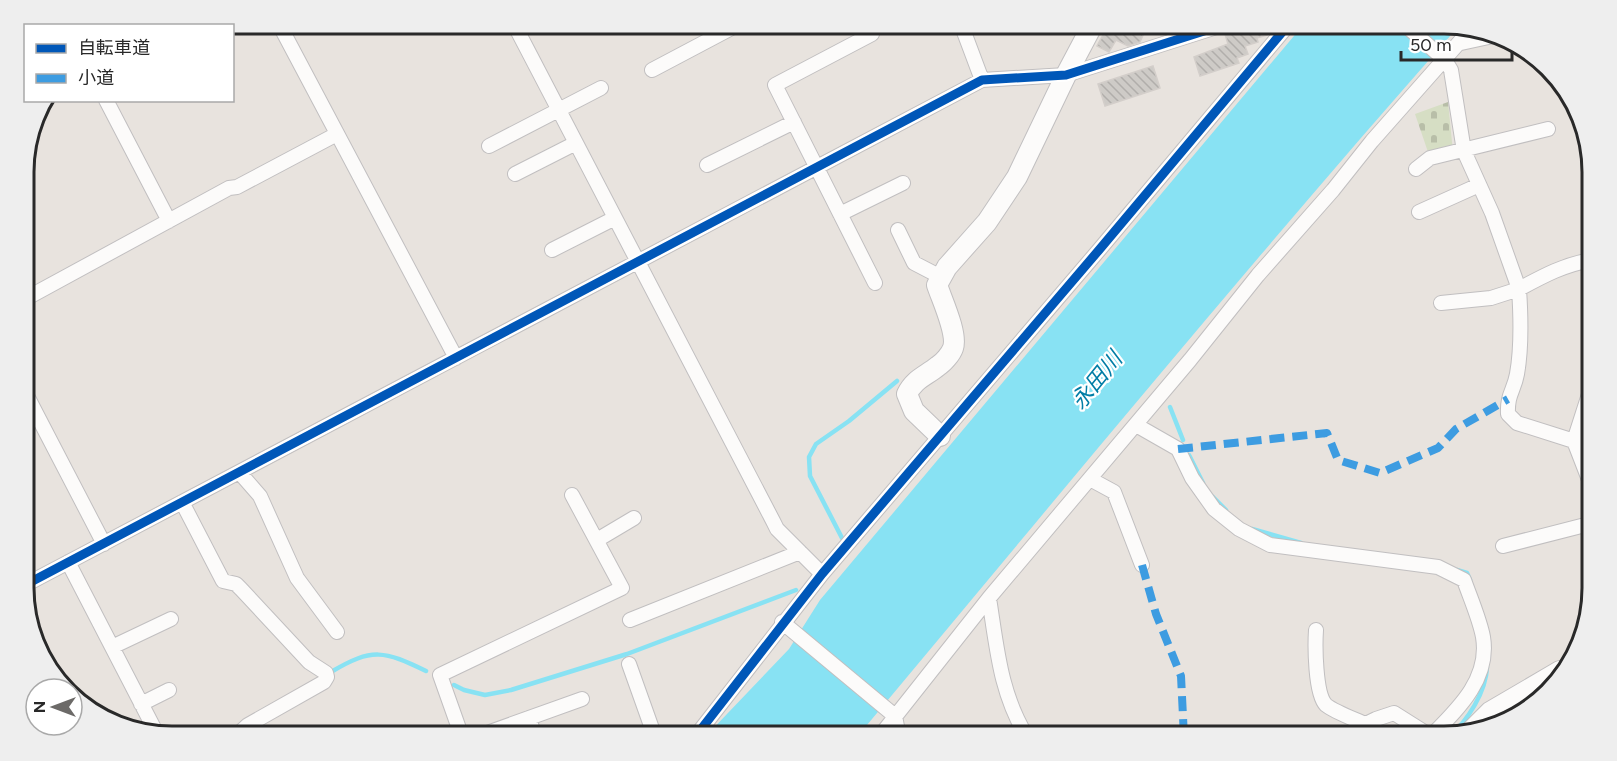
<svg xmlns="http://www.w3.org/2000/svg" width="1617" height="761" font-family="Figtree,'Noto Sans JP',sans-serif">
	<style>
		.cemetery { fill: url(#cemetery-stones) }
		.water { fill: #88e2f3 }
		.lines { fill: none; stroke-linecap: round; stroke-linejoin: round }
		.stream { stroke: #88e2f3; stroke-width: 4.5 }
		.building { fill: url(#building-back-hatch); stroke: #d3ceca; stroke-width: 1.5 }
		.street-casing { stroke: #c1bfc0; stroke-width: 16 }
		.secondary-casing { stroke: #c1bfc0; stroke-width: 22 }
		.street { stroke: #fcfbfa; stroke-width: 14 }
		.secondary { stroke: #fcfbfa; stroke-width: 20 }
		.quiet { stroke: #3d9ce1; stroke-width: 8; stroke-dasharray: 15 8; stroke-linecap: butt }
		.cycleway-casing { stroke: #fff; stroke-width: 13 }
		.cycleway { stroke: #0057b8; stroke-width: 9 }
		.labels { text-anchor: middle; stroke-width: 4.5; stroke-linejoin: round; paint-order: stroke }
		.water-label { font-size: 22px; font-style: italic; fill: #007da6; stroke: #fff }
		.rim { fill: none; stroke: #292929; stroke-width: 3 }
	</style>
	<defs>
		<pattern id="cemetery-stones" width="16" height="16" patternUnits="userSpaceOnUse" patternTransform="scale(1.5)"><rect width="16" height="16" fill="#d6dec4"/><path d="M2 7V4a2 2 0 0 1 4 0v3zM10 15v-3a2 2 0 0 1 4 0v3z" fill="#b8bea8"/></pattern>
		<pattern id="building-back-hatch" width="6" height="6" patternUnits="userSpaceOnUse" patternTransform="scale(1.5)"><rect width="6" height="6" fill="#cecbc7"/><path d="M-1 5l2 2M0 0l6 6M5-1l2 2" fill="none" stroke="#b1aeab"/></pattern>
	</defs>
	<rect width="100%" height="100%" fill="#e8e3de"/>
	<path class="cemetery" d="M1448 102 1453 152 1429 155 1415 114Z"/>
	<path class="water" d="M1304 24H1444L1458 27C1253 259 1056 499 857 737H705L789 649 820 600Z"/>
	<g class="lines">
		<path class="stream" d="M1170 407 1183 440
			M1189 455 1203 483
			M1213 497 1226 510
			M1252 529 1301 543
			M842 538 810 476 809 457 816 444 849 421 897 381
			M1457 570 1467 573 1470 580
			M331 672C373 647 384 651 426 671
			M454 685 464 690 485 695 511 690 627 654 796 590
			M1449 737C1468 720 1486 692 1487 667"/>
	</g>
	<path class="building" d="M1109 24H1148L1140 42 1128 46 1116 40 1109 52 1097 46Z
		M1255 24H1263L1267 35 1257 38 1258 42 1245 46 1248 54 1237 58 1239 63 1200 76 1194 57 1228 44 1225 34 1233 29 1236 30Z
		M1153 66 1160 88 1105 106 1098 84Z"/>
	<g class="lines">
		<g class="street-casing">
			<path id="street" d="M279 24 456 358
				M514 24 773 521 777 529 822 574
				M961 24 982 80
				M1404 24 1445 60 1451 70 1464 151 1492 213 1519 289C1543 276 1565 264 1592 260
				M872 34 775 85 875 283
				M1461 43 1498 35
				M652 70 739 24
				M106 100 169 221
				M489 146 601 88
				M707 165 794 122
				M1416 169 1430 158 1548 129
				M515 174 576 143
				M1419 212 1479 185
				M840 214 903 183
				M898 230 914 263 941 277
				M552 250 615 218
				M25 299 229 188 237 187 337 134
				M1441 303 1491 298 1519 289C1521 318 1522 346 1517 374 1514 391 1507 394 1508 414L1517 423 1574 441 1593 490
				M25 392 104 544
				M1136 425 1178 449 1192 478 1214 509 1239 529 1270 545 1438 567 1464 580C1470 597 1480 620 1483 637 1490 679 1458 709 1431 736
				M1574 441 1592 385
				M239 472 260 496 297 578 337 632
				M1090 479 1114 492 1142 565
				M182 502 223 581 236 584 241 589 309 662 326 673 327 677 324 682 248 725 235 737
				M597 540 634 518
				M1503 546 1593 523
				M68 562 157 734
				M25 585 982 80 1066 75 1226 24
				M989 598C997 648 1000 693 1027 737
				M630 620 800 552
				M782 622 895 716 899 737
				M1316 630C1315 645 1315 694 1326 705 1335 712 1354 719 1365 724
				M112 647 171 619
				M629 664 655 737
				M141 704 169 690
				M529 718 535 737
				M462 737 440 675 622 588 572 495
				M476 737 582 699
				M695 737 822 574 1099 250 1289 24
				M879 737 989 598 1190 360 1258 275 1333 190 1372 141 1471 29
				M1339 737 1376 719 1394 713 1432 737"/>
		</g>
		<g class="secondary-casing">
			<path id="secondary" d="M940 436 914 411 907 394C914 379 926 376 938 366 943 363 951 354 953 348 958 334 942 300 937 285L947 267 987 222 1017 177 1066 75 1093 24
				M1472 730 1490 712 1560 671"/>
		</g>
		<use href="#street" class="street"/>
		<use href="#secondary" class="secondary"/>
		<path class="quiet" d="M1178 449 1327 433 1338 460 1380 473 1438 448 1456 429 1508 399
			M1142 565 1156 614 1181 676 1184 737"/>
		<g class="cycleway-casing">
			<path id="cycleway" d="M25 585 982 80 1066 75 1226 24
				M695 737 822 574 1099 250 1289 24"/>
		</g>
		<use href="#cycleway" class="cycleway"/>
	</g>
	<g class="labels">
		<g class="water-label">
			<text transform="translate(1096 380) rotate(-51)" y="8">永田川</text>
		</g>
	</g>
	<path d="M0 0H1617V761H0ZM172 34H1444A138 138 0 0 1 1582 172V588A138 138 0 0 1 1444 726H172A138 138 0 0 1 34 588V172A138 138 0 0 1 172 34Z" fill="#eee" fill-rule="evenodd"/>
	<path class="rim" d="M172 34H1444A138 138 0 0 1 1582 172V588A138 138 0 0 1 1444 726H172A138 138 0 0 1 34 588V172A138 138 0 0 1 172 34Z"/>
	<rect x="24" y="24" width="210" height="78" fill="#ffffff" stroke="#a9a9a9" stroke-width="1.5"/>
	<rect x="36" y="44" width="30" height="9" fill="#0057b8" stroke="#a9a9a9" stroke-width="1.5"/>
	<text x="78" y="54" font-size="18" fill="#292929">自転車道</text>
	<rect x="36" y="74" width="30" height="9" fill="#3d9ce1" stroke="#a9a9a9" stroke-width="1.5"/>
	<text x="78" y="84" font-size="18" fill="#292929">小道</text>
	<g transform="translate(54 707) rotate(270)"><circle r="28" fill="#ffffff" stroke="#a9a9a9" stroke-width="1.5"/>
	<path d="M0-4.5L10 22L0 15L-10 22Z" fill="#6c6a68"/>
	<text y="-9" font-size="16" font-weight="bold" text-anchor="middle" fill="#292929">N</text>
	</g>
	<path d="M1401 51v9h111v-9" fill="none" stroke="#292929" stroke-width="3"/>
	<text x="1410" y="51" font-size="18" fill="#292929" stroke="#ffffff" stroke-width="4.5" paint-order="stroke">50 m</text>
</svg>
